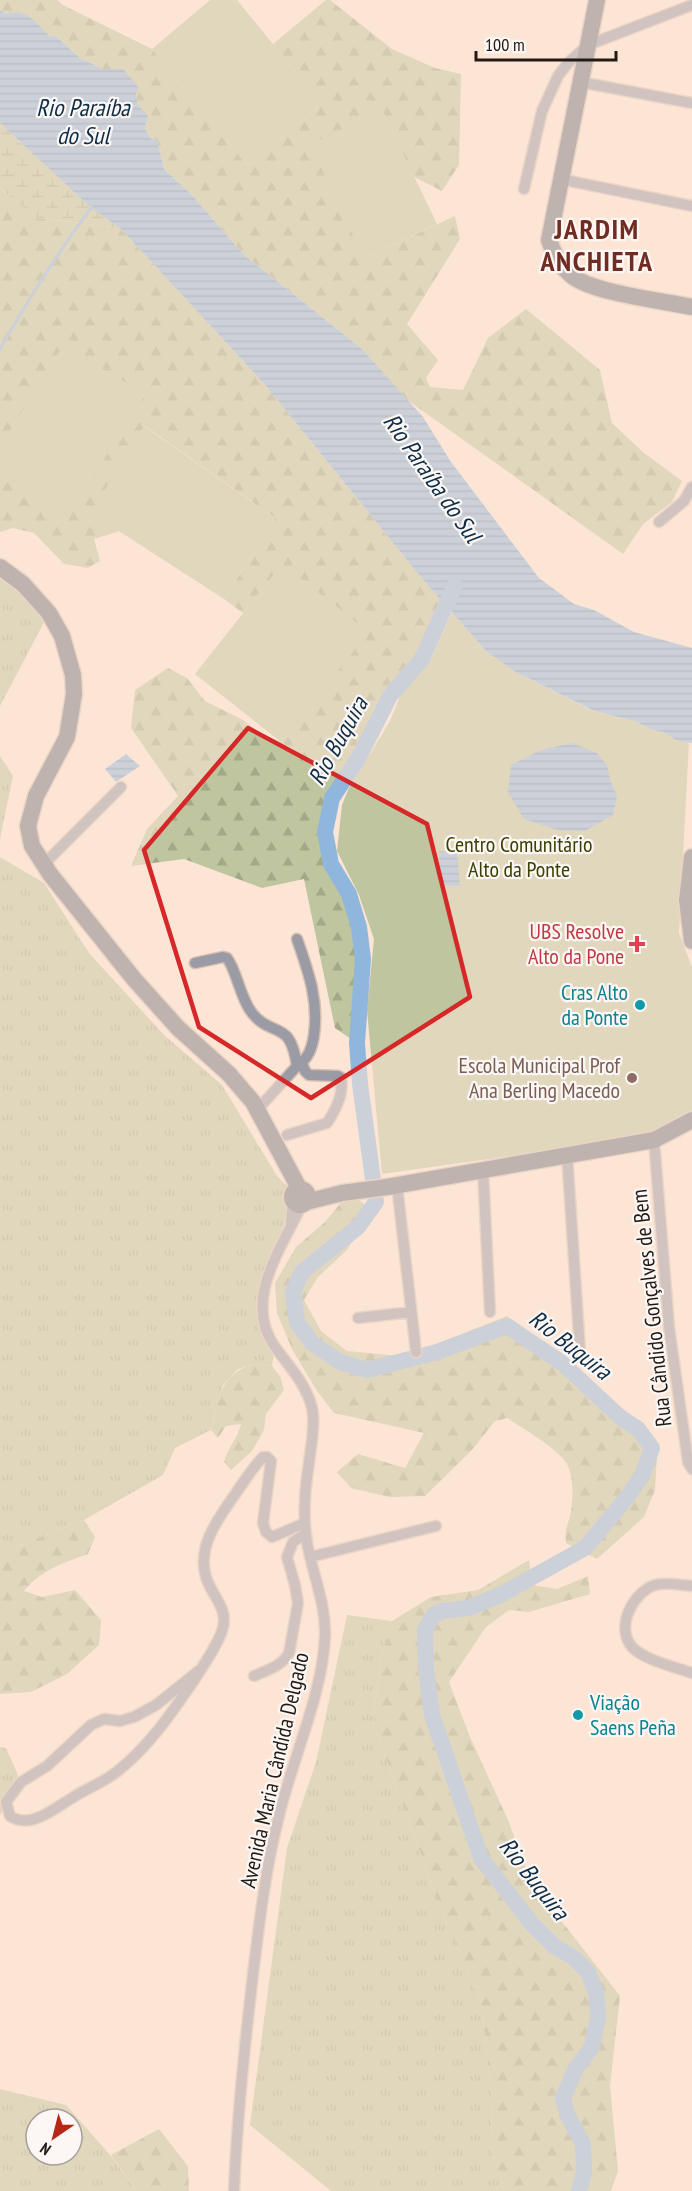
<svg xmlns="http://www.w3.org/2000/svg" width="692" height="2191" font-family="'PT Sans Narrow',sans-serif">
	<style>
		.grass { fill: url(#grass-tufts); fill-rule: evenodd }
		.forest { fill: url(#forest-firs) }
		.wetland { fill: url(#wetland-marsh) }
		.park { fill: #bec59f }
		.water { fill: url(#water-rules) }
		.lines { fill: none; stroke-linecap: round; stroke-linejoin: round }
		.stream { stroke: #8fb7de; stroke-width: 3 }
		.river { stroke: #8fb7de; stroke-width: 16 }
		.minor-casing { stroke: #d6c0b3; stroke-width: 13 }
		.secondary-casing { stroke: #d6c0b3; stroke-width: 19 }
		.minor { stroke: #9b9ba6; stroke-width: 10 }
		.secondary { stroke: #747584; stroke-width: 16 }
		.marked { fill: none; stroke: #d62828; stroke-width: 4.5; stroke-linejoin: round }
		.health-dot { fill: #e0444e; stroke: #fcf7f4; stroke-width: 2 }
		.culture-dot { fill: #0f9aa8; stroke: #fcf7f4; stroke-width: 2 }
		.education-dot { fill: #8d6e63; stroke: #fcf7f4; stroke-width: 2 }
		.labels { text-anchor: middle; stroke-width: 4.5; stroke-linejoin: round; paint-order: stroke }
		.park-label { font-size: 22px; fill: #394000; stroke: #fcf7f4 }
		.health-label { font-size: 22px; fill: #be3a42; stroke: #fcf7f4; text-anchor: end }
		.culture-label { font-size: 22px; fill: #0d838f; stroke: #fcf7f4; text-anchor: end }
		.education-label { font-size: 22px; fill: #785e54; stroke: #fcf7f4; text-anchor: end }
		.street-label { font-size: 22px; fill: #221a14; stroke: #fcf7f4 }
		.water-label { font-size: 24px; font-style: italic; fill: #0e2d47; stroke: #fcf7f4 }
		.district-label { font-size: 28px; font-weight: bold; letter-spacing: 1.5px; fill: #712c22; stroke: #fcf7f4 }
	</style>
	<defs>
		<pattern id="grass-tufts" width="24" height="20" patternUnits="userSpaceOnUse" patternTransform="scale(1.5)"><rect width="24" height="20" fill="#bec59f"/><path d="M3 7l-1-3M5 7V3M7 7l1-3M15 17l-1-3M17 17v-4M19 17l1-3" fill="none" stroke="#a3a988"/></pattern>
		<pattern id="forest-firs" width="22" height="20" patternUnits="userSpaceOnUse" patternTransform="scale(1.5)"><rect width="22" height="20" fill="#bec59f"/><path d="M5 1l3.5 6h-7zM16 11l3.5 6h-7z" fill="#a3a988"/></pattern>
		<pattern id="wetland-marsh" width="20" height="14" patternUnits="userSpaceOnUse" patternTransform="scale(1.5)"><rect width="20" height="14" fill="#bec59f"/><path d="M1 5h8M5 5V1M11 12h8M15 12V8" fill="none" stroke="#a3a988"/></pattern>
		<pattern id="water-rules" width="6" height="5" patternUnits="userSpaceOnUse" patternTransform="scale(1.5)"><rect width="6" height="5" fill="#8fb7de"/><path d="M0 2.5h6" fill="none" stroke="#7494b3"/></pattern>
	</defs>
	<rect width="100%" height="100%" fill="#fde5d6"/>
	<path class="grass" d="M0 567 49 613 0 706Z
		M0 756 13 776 0 839Z
		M0 857 44 883 89 953 164 1035 222 1085 277 1176 292 1191 293 1201 289 1234 269 1274 264 1323 275 1347 272 1366 252 1364 237 1370 223 1385 211 1430 175 1448 163 1475 84 1520 0 1553Z
		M347 1615 392 1621 380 1661 373 1723 443 1915 481 2002 492 2099 491 2146 505 2191H331L250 2125 287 1848 316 1762Z
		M0 1747 6 1748 21 1782 0 1815Z
		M0 2089 66 2105 111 2156 137 2191H0ZM36 2119H72V2155H36Z"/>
	<path class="forest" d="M0 0H57L63 5 152 49 248 166 322 104 273 44 326 0H330L392 49 435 68 461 74 459 165 442 191 414 177 382 110 364 258 455 216 460 239 407 324 438 360 426 378 430 387 463 390 488 338 526 309 600 370 612 423 644 453 682 481 672 502 643 524 623 554 406 399 361 348 243 254 192 195 164 169 157 140 151 139 145 129 147 123 138 105 136 93 103 69 80 58 55 35 50 37C37 23 27 8 6 14L0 10Z
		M0 188 37 218 120 228 267 387 419 575 446 605 422 659 390 696 358 759 332 798 325 832 331 864 349 894 359 927 363 959 357 1043 335 1028 304 879 262 888 184 859 131 866 147 829 178 796 131 728 135 690 168 668 187 678 205 701 243 720 260 733 281 742 283 564 243 613 224 599 275 518 145 426 91 513 120 531 94 539 100 561 88 568 64 564 34 533 13 528 0 532V477L65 518 63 347 0 447Z
		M343 1200H359L375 1212 364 1223 347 1250 318 1277 304 1300 321 1331 347 1351 400 1356 421 1350 507 1316 570 1364 644 1429 657 1456 655 1490 644 1517 597 1559 566 1543C564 1526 569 1525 571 1511 573 1497 574 1477 567 1464 560 1450 521 1427 507 1418L495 1421 472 1450 425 1496 389 1497 351 1488 337 1472 358 1454 405 1468 424 1433 334 1413 317 1391 292 1349 277 1313 275 1283 296 1247 325 1222Z
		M252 1364 272 1366 280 1376 284 1390 266 1414 264 1430 252 1451 231 1470 224 1462C228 1447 238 1438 241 1424L226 1426 218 1438 211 1430C222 1398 215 1379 252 1364Z
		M84 1520 95 1537 88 1554C63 1563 41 1570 24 1591L42 1597 75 1590 101 1620 99 1645 67 1674 31 1692 0 1694V1553Z
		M529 1560 532 1585 557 1589 588 1576 590 1594 529 1612 509 1610 486 1627 449 1682 470 1737 508 1820 531 1882 620 1996 610 2086 618 2171 611 2191H505L491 2146 492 2099 481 2002 443 1915 373 1723 380 1661 392 1621 431 1597 478 1590Z
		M159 2129 188 2166 189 2191H137L111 2155Z"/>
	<path class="wetland" d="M0 123 91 208 120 228 37 218 0 188Z"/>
	<path class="park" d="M210 0H237L322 104 248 166 152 49Z
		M382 110 437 224 364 258 310 144Z
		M63 346 146 394 65 519 0 477V447Z
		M144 426 275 518 224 599 91 513Z
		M282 564 369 632 281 742 195 674Z
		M452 612 487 652 514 671 593 711 637 722 652 730 663 732 676 740 689 742 679 933 692 967V1115L653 1136 382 1174 367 1010 374 939 359 895 337 851 342 805 348 790 390 721 401 694 431 659Z"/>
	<path class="water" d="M0 10 6 14C27 8 36 22 50 37L55 35 80 58 103 69H123L139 88 136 93 138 105 148 116 145 129 151 139 157 140 164 169 192 195 243 254 361 348 423 417 451 462 539 578 574 604 594 610 634 632 692 648V743L676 740 663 732 652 730 637 722 594 711 514 671 487 652 419 575 267 387 120 228 91 208 0 123Z
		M572 743 597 753 607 765 610 780 617 796 613 815 585 831 558 830 524 819 508 792 511 765 541 750Z
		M126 754 140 766 116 782 105 769Z
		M439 851 457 852 460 886 440 885Z"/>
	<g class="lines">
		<path class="stream" d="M0 349C28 300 57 253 91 208L92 204"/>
		<path class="river" d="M455 585 422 659 390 696 358 759 332 798 325 832 331 864 349 894 359 927 363 959 357 1043 360 1084 376 1202 358 1227 302 1272 293 1292 297 1322 312 1343 340 1362 367 1370 437 1352 507 1326 562 1363 620 1417 638 1429 652 1448 642 1476 625 1500 585 1548 500 1595 469 1608 441 1611 434 1615 425 1629 426 1670 432 1715 481 1858 532 1924 554 1946 574 1958 588 1972 596 1992 598 2017 592 2047 575 2070 563 2098 567 2114 583 2144 584 2172 579 2191"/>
		<g class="minor-casing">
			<path id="minor" d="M580 82 692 103
				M560 179 692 206
				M524 189 542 111 558 76 568 63 588 45 692 5
				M659 522 684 501 692 487
				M44 864 121 787
				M297 939C308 971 319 1000 314 1035 312 1048 309 1058 297 1066
				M195 963 223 957 227 958C237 971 240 998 252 1013 273 1039 290 1018 297 1066L258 1109
				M287 1135 327 1123C335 1111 344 1093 341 1078L338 1076 309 1075 305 1071 302 1063
				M654 1140 669 1327 688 1462 692 1469
				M567 1154 580 1351
				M483 1170 490 1312
				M397 1185 416 1352
				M291 1222 293 1201
				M358 1318 411 1312
				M310 1557 436 1526
				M692 1586C680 1585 667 1582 655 1585 633 1592 615 1627 632 1647 644 1660 675 1667 692 1673
				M201 1669 156 1705 134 1717 120 1721 104 1719 91 1725 47 1766 21 1782 6 1802 10 1816C30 1830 55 1808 72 1798 87 1788 105 1782 119 1770 151 1744 172 1712 195 1679 204 1664 216 1648 222 1631 230 1609 212 1597 206 1577 196 1545 221 1515 238 1490 246 1479 253 1467 263 1457H267L271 1461 263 1523 266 1532 272 1537 305 1523
				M254 1676C267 1670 282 1666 289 1653L298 1603 295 1585 287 1557 293 1542 306 1533
				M234 2191C237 2116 245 2041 254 1966 260 1917 266 1868 278 1820 291 1762 323 1694 325 1636 326 1608 316 1583 310 1556 305 1538 304 1518 305 1500 305 1476 317 1429 312 1408 306 1384 289 1366 275 1347 242 1300 282 1248 302 1204"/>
		</g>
		<g class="secondary-casing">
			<path id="secondary" d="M597 0 549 240C554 254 559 265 571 275 591 293 664 301 692 307
				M0 567 23 584 49 613 62 636 73 675 74 694 67 737 36 796 28 826 32 846 50 874 134 979 178 1028 229 1074 253 1102 299 1188
				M692 857 687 900 692 941
				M292 1197a8 8 0 1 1 16 0a8 8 0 1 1-16 0Z
				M306 1202 342 1193 387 1187 654 1140 692 1120"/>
		</g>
		<use href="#minor" class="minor"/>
		<use href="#secondary" class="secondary"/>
	</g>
	<path d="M0 0H692V2191H0ZM248 728 427 824 470 997 311 1098 199 1027 144 850Z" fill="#fde5d6" fill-opacity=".55" fill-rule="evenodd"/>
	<path class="marked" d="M248 728 427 824 470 997 311 1098 199 1027 144 850Z"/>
	<path class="health-dot" d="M634 935h6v6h6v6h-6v6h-6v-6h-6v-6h6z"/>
	<g class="culture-dot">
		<circle cx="640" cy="1005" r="6"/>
		<circle cx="578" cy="1715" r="6"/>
	</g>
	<circle class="education-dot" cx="632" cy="1078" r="6"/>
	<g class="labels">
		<g class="park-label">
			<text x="519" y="852">Centro Comunitário<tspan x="519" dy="25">Alto da Ponte</tspan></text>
		</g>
		<g class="health-label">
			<text x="624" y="939">UBS Resolve<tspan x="624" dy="25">Alto da Pone</tspan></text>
		</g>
		<g class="culture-label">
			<text x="628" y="1000">Cras Alto<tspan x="628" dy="25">da Ponte</tspan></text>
			<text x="590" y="1710" text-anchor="start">Viação<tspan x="590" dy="25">Saens Peña</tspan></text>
		</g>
		<g class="education-label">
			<text x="620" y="1073">Escola Municipal Prof<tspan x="620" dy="25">Ana Berling Macedo</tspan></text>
		</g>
		<g class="street-label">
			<text transform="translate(651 1308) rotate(-96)" y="8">Rua Cândido Gonçalves de Bem</text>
			<text transform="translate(274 1770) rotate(-77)" y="8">Avenida Maria Cândida Delgado</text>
		</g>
		<g class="water-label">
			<text x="83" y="116">Rio Paraíba<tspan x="83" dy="28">do Sul</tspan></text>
			<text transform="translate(432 478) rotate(55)" y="8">Rio Paraíba do Sul</text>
			<text transform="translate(338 741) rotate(-61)" y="8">Rio Buquira</text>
			<text transform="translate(570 1345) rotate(38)" y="8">Rio Buquira</text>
			<text transform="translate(534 1879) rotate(52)" y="8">Rio Buquira</text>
		</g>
		<g class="district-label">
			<text x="597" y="239">JARDIM<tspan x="597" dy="32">ANCHIETA</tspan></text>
		</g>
	</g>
	<g transform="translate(54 2137) rotate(215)"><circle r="28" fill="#fcf7f4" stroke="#a59f9a" stroke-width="1.5"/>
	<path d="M0-4.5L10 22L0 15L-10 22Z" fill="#b62816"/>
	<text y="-9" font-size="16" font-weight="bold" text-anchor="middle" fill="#221a14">N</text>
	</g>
	<path d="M476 51v9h140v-9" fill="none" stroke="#221a14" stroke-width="3"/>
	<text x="485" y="51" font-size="18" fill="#221a14" stroke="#fcf7f4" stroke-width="4.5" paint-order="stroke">100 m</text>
</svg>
